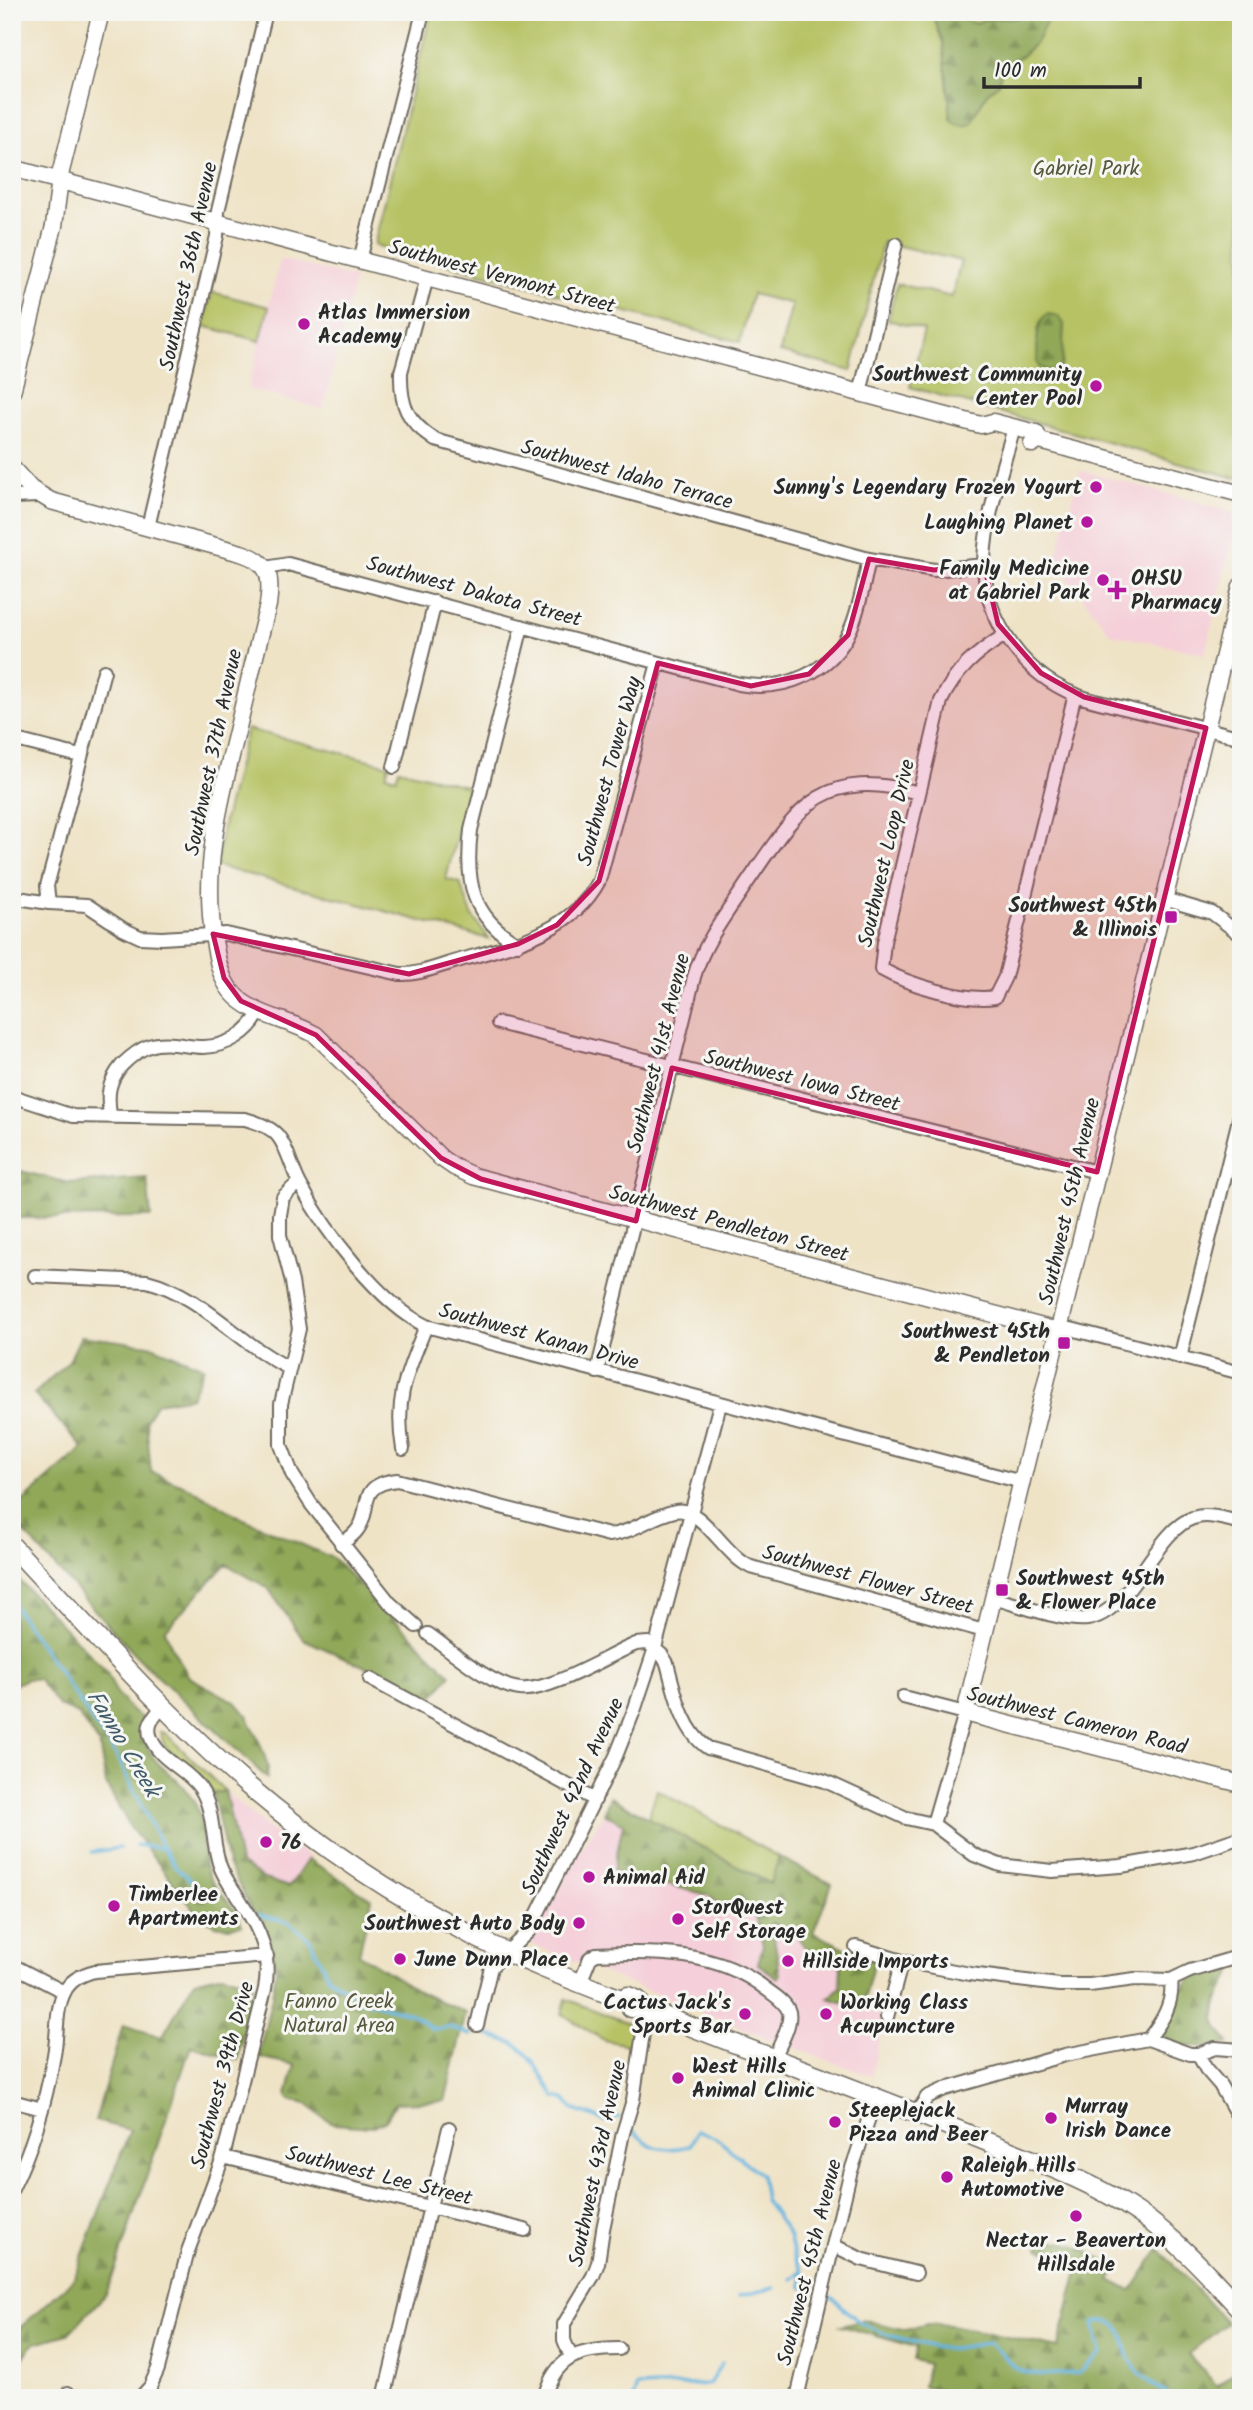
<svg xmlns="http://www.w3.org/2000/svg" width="1253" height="2410" font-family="Kalam,sans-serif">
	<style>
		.built { fill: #f5cfd9 }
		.green { fill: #b6c263; stroke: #707647; stroke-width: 2 }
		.forest { fill: url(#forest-firs); stroke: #5e6a42; stroke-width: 2 }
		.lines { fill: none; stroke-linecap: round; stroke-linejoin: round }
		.stream { stroke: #63b3dd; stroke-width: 3.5 }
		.street-casing { stroke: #706b61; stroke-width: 16 }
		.secondary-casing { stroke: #706b61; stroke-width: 19 }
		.primary-casing { stroke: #706b61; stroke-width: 21 }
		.street { stroke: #fff; stroke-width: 12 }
		.secondary { stroke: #fff; stroke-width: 16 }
		.primary { stroke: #fff; stroke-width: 18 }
		.marked { fill: #c2185b; fill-opacity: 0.2; stroke: #c2185b; stroke-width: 5; stroke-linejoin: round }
		.poi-dot { fill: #b5179e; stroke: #f6f6f2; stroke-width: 2.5 }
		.labels { text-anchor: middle; stroke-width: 6; stroke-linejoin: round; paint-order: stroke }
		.park-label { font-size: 21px; fill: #55583c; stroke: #f6f6f2 }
		.street-label { font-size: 21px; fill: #2b2b2b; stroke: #f6f6f2 }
		.poi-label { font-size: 21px; font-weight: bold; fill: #2b2b2b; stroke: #f6f6f2; text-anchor: start }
		.water-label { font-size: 23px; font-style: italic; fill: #3f5b69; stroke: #f6f6f2 }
	</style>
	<defs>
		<pattern id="forest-firs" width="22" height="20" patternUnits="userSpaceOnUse" patternTransform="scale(1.75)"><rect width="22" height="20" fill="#90a859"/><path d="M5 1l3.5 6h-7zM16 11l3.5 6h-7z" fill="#76894a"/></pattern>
	</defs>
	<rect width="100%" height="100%" fill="#f6f6f2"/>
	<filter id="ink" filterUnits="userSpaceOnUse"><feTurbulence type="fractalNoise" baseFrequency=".0143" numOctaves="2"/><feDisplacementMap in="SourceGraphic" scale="14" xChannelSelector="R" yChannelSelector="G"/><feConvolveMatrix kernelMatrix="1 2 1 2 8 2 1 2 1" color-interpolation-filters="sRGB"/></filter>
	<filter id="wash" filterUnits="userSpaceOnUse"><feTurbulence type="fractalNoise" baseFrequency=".00686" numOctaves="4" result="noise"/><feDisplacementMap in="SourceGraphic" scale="28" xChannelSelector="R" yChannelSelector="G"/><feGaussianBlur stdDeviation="1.57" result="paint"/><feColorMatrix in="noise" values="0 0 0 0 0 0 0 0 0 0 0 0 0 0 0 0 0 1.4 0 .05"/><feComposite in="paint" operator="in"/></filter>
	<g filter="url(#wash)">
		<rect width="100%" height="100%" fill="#efe3c6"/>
		<path class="built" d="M280 259 355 278 323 409 248 389Z
			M1080 470 1230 511 1235 516 1236 522 1205 654 1111 634 1055 562Z
			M225 1791 268 1828 310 1857 289 1887 264 1879 240 1863Z
			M604 1813 624 1824 613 1871 708 1895 721 1906 756 1916 763 1945 758 1964 780 1976 772 1923 795 1933 807 1950 841 1964 840 1987 829 1998 885 2015 871 2076 762 2036 531 1944 572 1863Z"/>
		<path class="green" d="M431 12H1241V475L1235 478 910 387 924 330 888 320 897 284 952 297 961 261 883 242 851 371 780 352 792 304 752 294 740 342 374 245Z
			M212 292 269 307 260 341 203 326Z
			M247 729 389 765 386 775 396 778 399 769 469 787 446 879 460 883 473 917 489 939 216 866 224 820Z
			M160 1732 165 1733 225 1791 213 1794 203 1778 165 1747Z
			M657 1790 779 1857 771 1884 648 1818Z
			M566 1999 633 2025V2046L604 2040 562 2014Z"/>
		<path class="forest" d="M937 12H963L962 18 968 22 976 23 989 18H1016L1024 12H1051L1037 41 1022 56 1011 61 1002 69 998 84 987 93 971 123C962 126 957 125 951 119L943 43 934 18Z
			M1047 314 1058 316 1064 324 1062 363 1060 369 1051 373 1039 367 1037 363C1038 347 1034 324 1047 314Z
			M12 1169 69 1183 147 1178 151 1217 12 1218Z
			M81 1336 149 1345 204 1367 191 1397 157 1403 146 1420 151 1472 188 1487 244 1519 333 1558 451 1675 432 1697 303 1639 268 1588 226 1564 165 1630 172 1648 189 1677 237 1703 247 1715 261 1746 268 1766 267 1778 139 1659 12 1519V1511L83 1448 34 1394 69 1361Z
			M12 1573 106 1671 116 1692 131 1711 142 1718C144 1772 173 1765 194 1802 207 1825 198 1853 209 1876 218 1894 236 1906 242 1925L229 1927 215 1925 199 1916 130 1827 106 1784 99 1744 78 1714 59 1706 38 1679H26L12 1686Z
			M225 1791 240 1863 264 1879 289 1887 308 1859 372 1899 359 1954 420 1992 466 2013 445 2101 396 2103 386 2120 371 2127 335 2124 319 2115 309 2105 291 2100 287 2095 295 2065 258 2057 272 1997 276 1969 269 1942 228 1864 213 1794Z
			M610 1797 770 1884 779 1857 832 1884 813 1933 874 1961 862 2009 829 1998 840 1987 841 1965 807 1950 795 1933 772 1923 780 1976 778 1978 758 1964 763 1945 755 1916 721 1906 708 1895 613 1871 623 1824 604 1813Z
			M1237 1964C1228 1981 1211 2004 1216 2023 1218 2031 1225 2037 1229 2043 1206 2048 1188 2048 1166 2040 1160 2029 1167 2024 1172 2014 1175 2008 1175 1999 1179 1993 1193 1971 1212 1969 1237 1964Z
			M222 1974 253 1983 238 2060 191 2046 107 2293 68 2334 32 2344 12 2376V2335L73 2280 130 2130 95 2121 123 2025 162 2037 194 1981Z
			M1044 2240C1075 2241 1091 2252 1117 2269L1110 2280 1131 2291 1159 2249 1227 2323 1188 2354 1217 2386 1241 2366V2398H1029L1024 2387 971 2395 923 2386 928 2364 913 2360 916 2347 841 2326 865 2320 906 2330 927 2324 951 2325 1058 2348 1078 2270 1039 2248Z"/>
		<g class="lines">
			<path class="stream" d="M12 1603 116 1755 163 1848 175 1866 210 1898
				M136 1845 162 1848
				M92 1852 120 1848
				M258 1915 289 1922 311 1941 328 1977 361 2000 412 2014 433 2029 450 2027 471 2035
				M485 2034C494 2037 504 2039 513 2043 531 2052 543 2080 555 2097L564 2099 575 2110 606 2121 619 2117
				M632 2129C650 2150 663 2152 690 2146L698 2130 716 2138 761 2175 765 2200 789 2235 794 2256 802 2270V2287L813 2292
				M792 2279 801 2271
				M739 2296 774 2288
				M832 2297 859 2322 888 2335 934 2347 947 2349 989 2343C1000 2350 1007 2362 1018 2369 1034 2378 1061 2373 1079 2373L1101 2353 1094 2323C1129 2316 1120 2341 1131 2361 1140 2377 1159 2389 1174 2398
				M633 2398 637 2387 709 2384 722 2363"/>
		</g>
	</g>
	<g filter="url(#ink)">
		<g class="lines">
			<g class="street-casing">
				<path id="street" d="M360 260 423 12
					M427 278 401 372C400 406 407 421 435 440L869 559 934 570 984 565
					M860 393 896 244
					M1014 428C1003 466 989 507 985 547 978 610 1017 671 1076 695 1094 702 1114 705 1132 710 1169 719 1205 728 1241 738
					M12 497 39 496
					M148 527 217 236 218 211 266 12
					M266 568 288 564 739 684C784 692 832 673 851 628 860 607 864 582 869 559
					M1005 635C976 653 956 670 941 701L884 942 881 969C907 984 965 1002 995 997L1005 977 1075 694
					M12 739 80 756
					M394 767 435 602
					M12 897 49 903 87 905 123 929 140 937 162 938 226 934 400 974C419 975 439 966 457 961 510 946 571 933 599 881L658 663
					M1164 899 1212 913 1241 935
					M49 903 47 886 104 671
					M518 944C471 917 465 881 471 830L522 626
					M498 1023 1097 1172
					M12 1096 73 1116 245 1119C256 1122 271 1127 278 1136 289 1150 292 1171 301 1186 325 1231 379 1303 426 1326L1022 1482
					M110 1115C107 1094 108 1082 122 1065 130 1057 138 1050 149 1046 166 1040 186 1047 203 1047 227 1047 250 1032 260 1011
					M299 1182 283 1197 280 1215V1235L292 1282 299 1329 281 1404V1445L292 1474 311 1504 390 1603 416 1626
					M35 1276 147 1281C202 1295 239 1344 289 1368
					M1060 1329H1071L1241 1373
					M1180 1358 1241 1111
					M597 1372 694 977C704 942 727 913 747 883 797 810 819 766 919 793
					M403 1449C394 1397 407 1373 426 1326
					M341 1544C347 1540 354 1535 358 1529 373 1509 355 1485 397 1480L609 1535C632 1533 652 1516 675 1511 702 1505 724 1556 751 1567L984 1631
					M993 1598C1016 1604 1065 1622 1087 1619 1132 1613 1155 1530 1193 1518 1208 1513 1226 1519 1241 1523
					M428 1634C452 1651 491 1686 520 1689 550 1692 607 1656 636 1644L648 1643 662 1655 667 1663C675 1692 682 1731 708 1748L825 1781 906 1818 933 1824 974 1855 1000 1865 1052 1871 1121 1866 1194 1853 1241 1837
					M370 1679 595 1800
					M903 1697 965 1713 933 1824
					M856 1947 902 1961 970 1974 1059 1985H1090L1135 1979 1171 1980 1190 1971 1241 1956
					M12 1965 64 1992
					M580 1983 590 1958 596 1954C655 1951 718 1951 766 1989 774 1995 786 2002 789 2012 792 2025 779 2046 774 2058
					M887 2017 902 1961
					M477 2025 491 1967 529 1931 616 1756 635 1708 655 1648 720 1404
					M1148 2039C1162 2022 1174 2003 1171 1980
					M1198 2054 1206 2069 1220 2085 1241 2122
					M12 2101 42 2109
					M917 2113 927 2097 945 2089 1065 2055 1148 2039 1190 2054H1198L1215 2048 1241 2050
					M223 2157 525 2230
					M12 2189C33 2147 46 2101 54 2055 58 2035 55 2009 65 1991 71 1979 83 1974 95 1971L267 1956
					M833 2245 861 2259 916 2273
					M571 2357 564 2340V2324L593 2276 598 2263 603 2229 623 2133 633 2100 643 2033 651 2011
					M68 2393 72 2398
					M140 2398 150 2387 158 2369 188 2251 223 2157 265 1989C271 1955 261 1931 242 1903 234 1890 225 1880 220 1866 211 1841 215 1810 200 1788 187 1769 159 1760 151 1738 145 1724 155 1716 164 1705
					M384 2398 449 2128
					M544 2398C555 2357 579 2349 619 2349
					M797 2398 850 2174 876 2097"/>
			</g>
			<g class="secondary-casing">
				<path id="secondary" d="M12 168 973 423 981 425 993 422 1036 433 1040 441
					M12 392 54 226 61 171 101 12
					M1032 444 1040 441 1241 494
					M12 468 31 489 51 501 241 553C270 562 272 576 268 605 258 643 249 681 240 719 222 795 201 862 214 941 217 958 220 977 231 991 251 1016 289 1019 316 1035L441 1158 454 1167 473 1176 1050 1329H1060
					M1241 586 965 1713 1241 1784"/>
			</g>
			<g class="primary-casing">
				<path id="primary" d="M12 1546C88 1627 162 1712 246 1784 315 1843 394 1896 475 1937 522 1961 572 1980 621 1999L628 1996 638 2000 641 2007
					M631 2008 641 2007C751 2051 863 2091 973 2136 1028 2159 1087 2178 1137 2212 1177 2239 1209 2275 1241 2310"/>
			</g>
			<use href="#street" class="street"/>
			<use href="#secondary" class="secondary"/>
			<use href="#primary" class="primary"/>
		</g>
	</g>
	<path class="marked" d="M869 559 934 570 984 565 998 624 1041 673 1084 697 1206 728 1097 1172 672 1068 636 1221 481 1179 441 1158 316 1035 241 1001 224 978 213 934 409 974 518 944 557 925 599 881 658 663 751 686 809 674 848 635Z"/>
	<g class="poi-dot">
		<circle cx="304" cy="324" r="7"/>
		<circle cx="1096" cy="386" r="7"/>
		<circle cx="1096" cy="487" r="7"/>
		<circle cx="1087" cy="522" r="7"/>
		<circle cx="1103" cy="580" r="7"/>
		<path d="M1113.5 579.5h7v7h7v7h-7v7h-7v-7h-7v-7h7z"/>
		<rect x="1164" y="910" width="14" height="14" rx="3.5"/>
		<rect x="1057" y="1336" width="14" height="14" rx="3.5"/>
		<rect x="995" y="1583" width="14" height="14" rx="3.5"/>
		<circle cx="266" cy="1842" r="7"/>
		<circle cx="589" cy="1877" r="7"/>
		<circle cx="114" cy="1906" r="7"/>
		<circle cx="678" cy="1919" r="7"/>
		<circle cx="579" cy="1923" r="7"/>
		<circle cx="400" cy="1959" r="7"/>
		<circle cx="788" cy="1961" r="7"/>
		<circle cx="745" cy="2014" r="7"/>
		<circle cx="826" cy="2014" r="7"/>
		<circle cx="678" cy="2078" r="7"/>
		<circle cx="1051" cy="2118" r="7"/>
		<circle cx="835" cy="2122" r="7"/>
		<circle cx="947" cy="2177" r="7"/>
		<circle cx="1076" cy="2216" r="7"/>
	</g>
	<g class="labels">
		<g class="park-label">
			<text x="1086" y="175">Gabriel Park</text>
			<text x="339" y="2008">Fanno Creek<tspan x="339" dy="24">Natural Area</tspan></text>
		</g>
		<g class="street-label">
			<text transform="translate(188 266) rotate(-78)" y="7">Southwest 36th Avenue</text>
			<text transform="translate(502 276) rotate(15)" y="7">Southwest Vermont Street</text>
			<text transform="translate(627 474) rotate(15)" y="7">Southwest Idaho Terrace</text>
			<text transform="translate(474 591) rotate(15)" y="7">Southwest Dakota Street</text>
			<text transform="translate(213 752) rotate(-78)" y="7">Southwest 37th Avenue</text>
			<text transform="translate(609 771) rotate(-75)" y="7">Southwest Tower Way</text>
			<text transform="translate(886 853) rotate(-77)" y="7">Southwest Loop Drive</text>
			<text transform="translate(658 1053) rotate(-76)" y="7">Southwest 41st Avenue</text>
			<text transform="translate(802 1080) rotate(14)" y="7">Southwest Iowa Street</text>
			<text transform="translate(1069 1201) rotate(-77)" y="7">Southwest 45th Avenue</text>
			<text transform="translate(729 1223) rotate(15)" y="7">Southwest Pendleton Street</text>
			<text transform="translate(539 1336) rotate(15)" y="7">Southwest Kanan Drive</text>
			<text transform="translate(868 1579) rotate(15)" y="7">Southwest Flower Street</text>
			<text transform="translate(1077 1720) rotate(14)" y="7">Southwest Cameron Road</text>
			<text transform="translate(572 1796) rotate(-65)" y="7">Southwest 42nd Avenue</text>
			<text transform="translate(222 2075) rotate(-75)" y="7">Southwest 39th Drive</text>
			<text transform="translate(597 2163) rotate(-78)" y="7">Southwest 43rd Avenue</text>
			<text transform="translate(379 2175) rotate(14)" y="7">Southwest Lee Street</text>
			<text transform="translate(809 2262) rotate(-76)" y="7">Southwest 45th Avenue</text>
		</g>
		<g class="poi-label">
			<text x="318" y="319">Atlas Immersion<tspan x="318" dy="24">Academy</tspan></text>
			<text x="1082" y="381" text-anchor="end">Southwest Community<tspan x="1082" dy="24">Center Pool</tspan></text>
			<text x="1082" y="494" text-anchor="end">Sunny's Legendary Frozen Yogurt</text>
			<text x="1073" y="529" text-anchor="end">Laughing Planet</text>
			<text x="1089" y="575" text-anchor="end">Family Medicine<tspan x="1089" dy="24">at Gabriel Park</tspan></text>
			<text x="1131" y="585">OHSU<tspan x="1131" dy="24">Pharmacy</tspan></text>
			<text x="1157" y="912" text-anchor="end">Southwest 45th<tspan x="1157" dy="24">&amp; Illinois</tspan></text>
			<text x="1050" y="1338" text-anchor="end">Southwest 45th<tspan x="1050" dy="24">&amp; Pendleton</tspan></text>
			<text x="1016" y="1585">Southwest 45th<tspan x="1016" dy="24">&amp; Flower Place</tspan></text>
			<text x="280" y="1849">76</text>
			<text x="603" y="1884">Animal Aid</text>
			<text x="128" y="1901">Timberlee<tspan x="128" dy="24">Apartments</tspan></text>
			<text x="692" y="1914">StorQuest<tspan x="692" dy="24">Self Storage</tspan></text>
			<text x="565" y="1930" text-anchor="end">Southwest Auto Body</text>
			<text x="414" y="1966">June Dunn Place</text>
			<text x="802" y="1968">Hillside Imports</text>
			<text x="731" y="2009" text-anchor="end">Cactus Jack's<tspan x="731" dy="24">Sports Bar</tspan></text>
			<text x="840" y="2009">Working Class<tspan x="840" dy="24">Acupuncture</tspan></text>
			<text x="692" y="2073">West Hills<tspan x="692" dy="24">Animal Clinic</tspan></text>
			<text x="1065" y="2113">Murray<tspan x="1065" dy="24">Irish Dance</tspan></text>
			<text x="849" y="2117">Steeplejack<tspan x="849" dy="24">Pizza and Beer</tspan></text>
			<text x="961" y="2172">Raleigh Hills<tspan x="961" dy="24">Automotive</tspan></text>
			<text x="1076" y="2247" text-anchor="middle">Nectar - Beaverton<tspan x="1076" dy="24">Hillsdale</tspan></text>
		</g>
		<g class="water-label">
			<text transform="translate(124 1743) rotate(59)" y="8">Fanno Creek</text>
		</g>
	</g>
	<rect width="1253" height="2410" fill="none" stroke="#f6f6f2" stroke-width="42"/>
	<path d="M984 77v10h156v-10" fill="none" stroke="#2b2b2b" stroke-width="3.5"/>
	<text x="994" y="77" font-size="21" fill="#2b2b2b" stroke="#f6f6f2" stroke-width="5" paint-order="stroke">100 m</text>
</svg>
